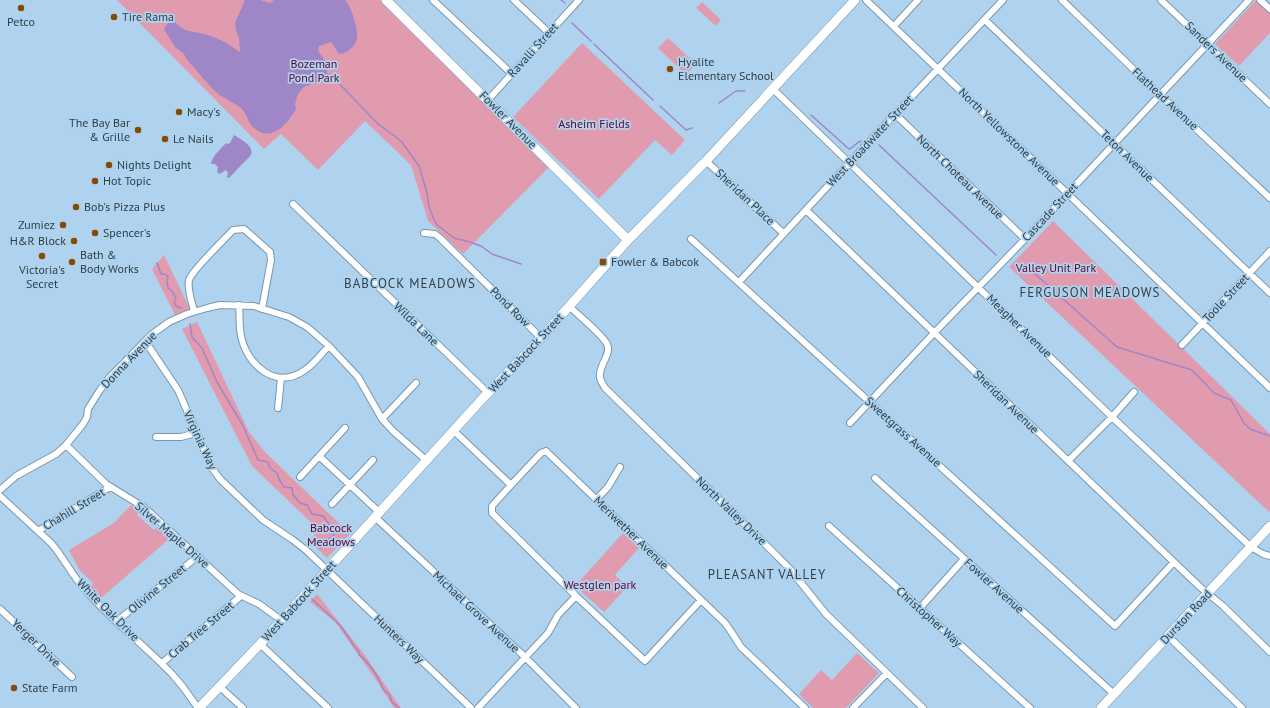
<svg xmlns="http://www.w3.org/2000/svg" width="1270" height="708" font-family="'PT Sans',sans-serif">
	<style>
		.green { fill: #e19bae }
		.water { fill: #9f86c7 }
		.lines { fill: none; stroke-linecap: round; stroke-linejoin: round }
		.stream { stroke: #9f86c7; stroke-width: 1.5 }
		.street-casing { stroke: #7698b1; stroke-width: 8 }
		.secondary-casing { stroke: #7698b1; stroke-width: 10 }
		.street { stroke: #fff; stroke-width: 6 }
		.secondary { stroke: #fff; stroke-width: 9 }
		.poi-dot { fill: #854a03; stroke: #afd3ee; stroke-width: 1.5 }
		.labels { text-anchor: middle; stroke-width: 3.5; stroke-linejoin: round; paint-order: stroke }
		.poi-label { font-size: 12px; fill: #2f3e48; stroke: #afd3ee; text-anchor: start }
		.street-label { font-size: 12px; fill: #2f3e48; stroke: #afd3ee }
		.park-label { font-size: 12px; fill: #61022e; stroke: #afd3ee }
		.neighbourhood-label { font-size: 13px; letter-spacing: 1px; fill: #2f3e48; stroke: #afd3ee }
	</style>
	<rect width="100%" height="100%" fill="#afd3ee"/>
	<path class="green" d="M117 0H380L549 167 463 254 428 221 411 165 365 121 318 170 281 134 264 149Z
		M1256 0 1270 12V33L1239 66 1215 44Z
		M702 2 721 20 716 26 696 8Z
		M668 38 696 64 686 75 658 48Z
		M582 43 685 140 672 155 655 140 599 199 513 117Z
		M1053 221 1270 434V511L1269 512 1009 267Z
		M164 255 190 309 175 315 152 269Z
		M197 322 249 432 265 452 350 534 327 558 309 541 319 530 252 466 182 329Z
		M131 505 140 511 137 515 154 530 158 527 169 539 101 598 90 588 93 583 80 571 69 550 114 523Z
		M623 533 639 548 615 575 627 587 604 612 575 586Z
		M317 594 364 654 401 708H394L376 680 335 622 310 602Z
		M857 653 879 673 846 708H813L799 694 821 670 832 680Z"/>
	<path class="water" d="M245 0H260L270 3 274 0H345C351 6 359 30 357 39 354 48 347 53 339 54L331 42 319 46 318 51 326 62 327 74 319 81 304 87 298 94 295 104 296 109C286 126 269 145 251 125 247 120 247 114 242 109 234 102 224 99 216 92 206 83 197 70 187 60L184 54 175 47 164 29 168 23 174 21C183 33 195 31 208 35 221 40 229 43 239 52L240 51 239 37 236 31 235 23Z
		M234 135 236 136C243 141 254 146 251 155L229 178 227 177 228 173 226 170 220 174 218 173 217 171 218 167 215 164H211C212 156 221 149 226 143L228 144 230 143Z"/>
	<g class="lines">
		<path class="stream" d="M561 0 565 3
			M572 23 591 41
			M594 44 653 100
			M327 74 333 77 378 124 401 141 419 166 427 193 429 207 436 224 454 238 470 242 481 246 492 254 521 264
			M719 103 736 91H745
			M660 106 686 130 692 128
			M811 115 849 149C854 148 856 142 861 141
			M879 145 996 255
			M157 263 161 274H165L168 276 167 281 168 288 172 291 176 298 174 302 176 306 181 308
			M1014 266 1025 265 1117 347 1192 370 1214 393 1231 400 1244 423 1250 429 1270 436
			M190 324 192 337 202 348 217 382 243 426 258 460 268 462 270 468 277 473 279 479 284 487 292 488 293 495 300 503 307 505 312 514 323 516 331 527 334 536 326 541 320 548
			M312 599 341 626 354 646 359 652V655C364 657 378 676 380 682 382 687 384 692 389 694L392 702 399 708"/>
		<g class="street-casing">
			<path id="street" d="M433 0 512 74
				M514 0 548 32
				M866 0 1270 388
				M1062 0 1160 95 1270 198
				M1161 0 1270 104
				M1260 0 1270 9
				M985 20 1270 293
				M894 26 918 0
				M773 89 1112 417 1251 547 1263 554 1270 556
				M488 100 579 0
				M895 114 1025 239
				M706 161 783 233
				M293 204 488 393
				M806 210 1200 587 1223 606 1270 652
				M424 233 435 234 440 238 541 338
				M691 239 1115 626 1174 562
				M739 282 866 145 1003 0
				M239 305C240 315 239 326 241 336 247 365 276 391 305 370 314 364 321 354 329 346
				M569 306C578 315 602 334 607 344 612 354 598 366 600 377 600 381 603 384 605 388L769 548 789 568 826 614 923 708
				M194 311C192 302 187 290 189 280 192 270 225 239 233 230L244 229 270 252 271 260 262 309
				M145 341 178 390 212 468 220 479 263 520 293 540 307 551 471 708
				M1182 345 1270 251
				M278 408 281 378
				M382 419 416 383
				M850 423 934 333 1025 239 1249 0
				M453 430 511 485 541 453 546 451 550 455 725 623 730 630 741 647 805 708
				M156 437H181L196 433
				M66 445 106 484 145 508 238 594 259 604 281 620
				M319 456 379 512
				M1068 461 1112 417 1134 392
				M300 477 345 428
				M875 478 1114 694
				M511 485 492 506V513L576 596 645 661 701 600
				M0 490 16 476 56 454 66 445 83 424 87 417 88 409 100 390 108 379 151 335 169 322 187 314 207 308 220 305 254 306 289 317 307 327 329 346 358 377 382 419 393 431 426 460
				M0 496 51 543C65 559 73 578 88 593 114 622 145 646 172 674L183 687 198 708
				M596 500 608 487 620 467
				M332 504 373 460
				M375 517 525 657 576 708
				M829 526 1030 708
				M38 531 110 487
				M920 608 964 559
				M0 609 72 677
				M117 621 197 557
				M1168 636 1242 708
				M260 644 328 708
				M162 663 241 596
				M220 687 243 708
				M478 708 548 633 558 615 576 596
				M853 708 887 673"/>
		</g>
		<g class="secondary-casing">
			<path id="secondary" d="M386 0 628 240
				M199 708 260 644 483 398 541 338 628 240 706 161 855 0
				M1101 708 1270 526"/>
		</g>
		<use href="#street" class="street"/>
		<use href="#secondary" class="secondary"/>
	</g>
	<g class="poi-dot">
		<circle cx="21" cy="8" r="4"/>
		<circle cx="114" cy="17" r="4"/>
		<circle cx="670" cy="69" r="4"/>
		<circle cx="179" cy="112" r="4"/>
		<circle cx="138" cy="130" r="4"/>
		<circle cx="165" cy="139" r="4"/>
		<circle cx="109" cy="165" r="4"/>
		<circle cx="95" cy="181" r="4"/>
		<circle cx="76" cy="207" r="4"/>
		<circle cx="63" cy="225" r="4"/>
		<circle cx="95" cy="233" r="4"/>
		<circle cx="74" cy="241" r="4"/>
		<circle cx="42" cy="256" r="4"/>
		<circle cx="72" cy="262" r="4"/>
		<rect x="599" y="258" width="8" height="8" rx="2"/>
		<circle cx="14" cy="688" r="4"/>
	</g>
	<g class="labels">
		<g class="poi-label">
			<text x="122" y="21">Tire Rama</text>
			<text x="21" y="26" text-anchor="middle">Petco</text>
			<text x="678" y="66">Hyalite<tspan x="678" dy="14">Elementary School</tspan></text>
			<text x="187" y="116">Macy's</text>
			<text x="130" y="127" text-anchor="end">The Bay Bar<tspan x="130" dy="14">&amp; Grille</tspan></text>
			<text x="173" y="143">Le Nails</text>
			<text x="117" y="169">Nights Delight</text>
			<text x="103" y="185">Hot Topic</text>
			<text x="84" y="211">Bob's Pizza Plus</text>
			<text x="55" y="229" text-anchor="end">Zumiez</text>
			<text x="103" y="237">Spencer's</text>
			<text x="66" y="245" text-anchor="end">H&amp;R Block</text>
			<text x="80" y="259">Bath &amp;<tspan x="80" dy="14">Body Works</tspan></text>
			<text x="611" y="266">Fowler &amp; Babcok</text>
			<text x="42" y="274" text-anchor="middle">Victoria's<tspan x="42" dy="14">Secret</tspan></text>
			<text x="22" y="692">State Farm</text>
		</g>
		<g class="street-label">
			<text transform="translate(533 50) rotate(-48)" y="4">Ravalli Street</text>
			<text transform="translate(1216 52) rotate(44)" y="4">Sanders Avenue</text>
			<text transform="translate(1165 99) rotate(43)" y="4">Flathead Avenue</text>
			<text transform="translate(508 120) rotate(45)" y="4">Fowler Avenue</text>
			<text transform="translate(1009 137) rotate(44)" y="4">North Yellowstone Avenue</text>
			<text transform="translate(870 141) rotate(-47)" y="4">West Broadwater Street</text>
			<text transform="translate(1127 156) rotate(44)" y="4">Teton Avenue</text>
			<text transform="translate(960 177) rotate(44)" y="4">North Choteau Avenue</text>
			<text transform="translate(745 197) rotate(43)" y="4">Sheridan Place</text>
			<text transform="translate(1050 212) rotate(-47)" y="4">Cascade Street</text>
			<text transform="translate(1226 298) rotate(-47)" y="4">Toole Street</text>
			<text transform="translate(510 307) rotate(45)" y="4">Pond Row</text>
			<text transform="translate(416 324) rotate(44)" y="4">Wilda Lane</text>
			<text transform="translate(1019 326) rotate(44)" y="4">Meagher Avenue</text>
			<text transform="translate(526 353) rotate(-47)" y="4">West Babcock Street</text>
			<text transform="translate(129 360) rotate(-46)" y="4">Donna Avenue</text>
			<text transform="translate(1006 402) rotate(44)" y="4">Sheridan Avenue</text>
			<text transform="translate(903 432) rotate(42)" y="4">Sweetgrass Avenue</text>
			<text transform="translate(200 440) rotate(65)" y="4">Virginia Way</text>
			<text transform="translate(74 509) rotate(-31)" y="4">Chahill Street</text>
			<text transform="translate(731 511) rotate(44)" y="4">North Valley Drive</text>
			<text transform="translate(631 533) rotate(44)" y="4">Meriwether Avenue</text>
			<text transform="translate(172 535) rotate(41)" y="4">Silver Maple Drive</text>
			<text transform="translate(994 586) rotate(42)" y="4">Fowler Avenue</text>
			<text transform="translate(157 589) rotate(-39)" y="4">Olivine Street</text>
			<text transform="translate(299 601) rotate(-48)" y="4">West Babcock Street</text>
			<text transform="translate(108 610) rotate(45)" y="4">White Oak Drive</text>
			<text transform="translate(476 612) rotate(43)" y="4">Michael Grove Avenue</text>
			<text transform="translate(929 617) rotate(42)" y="4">Christopher Way</text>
			<text transform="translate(1186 617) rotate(-47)" y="4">Durston Road</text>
			<text transform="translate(201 630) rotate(-40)" y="4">Crab Tree Street</text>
			<text transform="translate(399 639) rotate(44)" y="4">Hunters Way</text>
			<text transform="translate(36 643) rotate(44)" y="4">Yerger Drive</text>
		</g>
		<g class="park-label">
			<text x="314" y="68">Bozeman<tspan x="314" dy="14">Pond Park</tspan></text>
			<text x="594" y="128">Asheim Fields</text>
			<text x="1056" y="272">Valley Unit Park</text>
			<text x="331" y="532">Babcock<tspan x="331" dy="14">Meadows</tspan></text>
			<text x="600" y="589">Westglen park</text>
		</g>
		<g class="neighbourhood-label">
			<text x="410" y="288">BABCOCK MEADOWS</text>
			<text x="1090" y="297">FERGUSON MEADOWS</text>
			<text x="767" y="579">PLEASANT VALLEY</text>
		</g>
	</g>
</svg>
